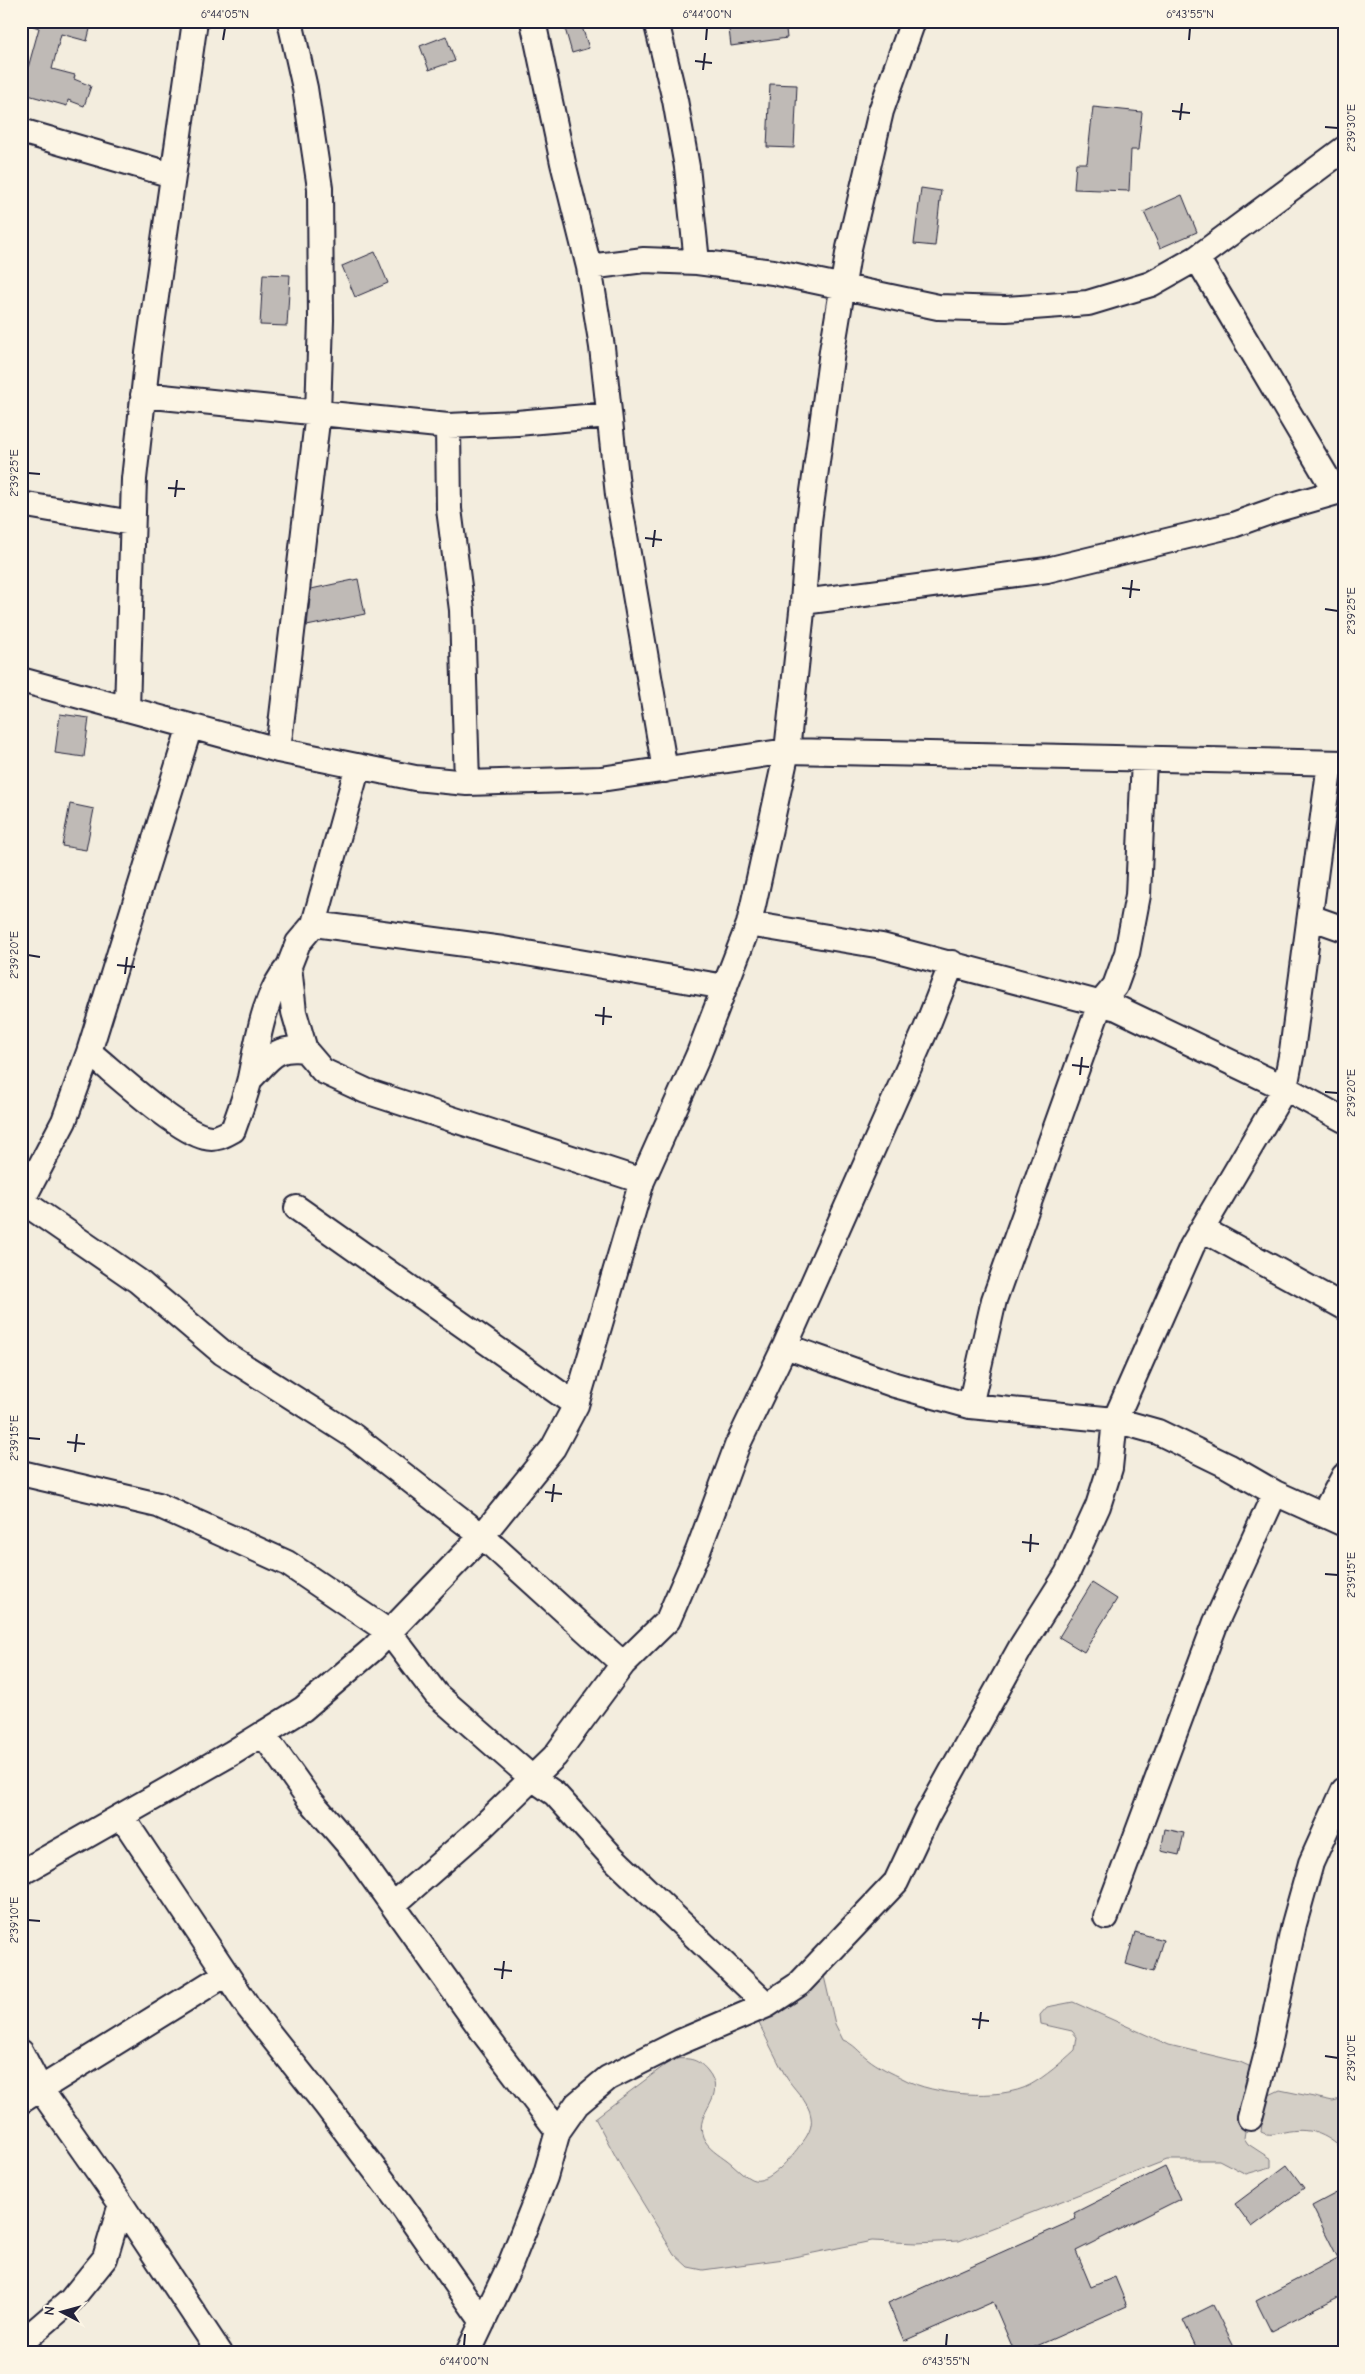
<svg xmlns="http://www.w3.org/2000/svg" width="1365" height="2374" font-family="'Comic Neue',sans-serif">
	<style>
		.green { fill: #d4cfc6; stroke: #7b7880 }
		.building { fill: #bfbab6; stroke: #22223b }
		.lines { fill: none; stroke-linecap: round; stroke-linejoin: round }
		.minor-casing { stroke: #22223b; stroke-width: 28 }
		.minor { stroke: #fcf5e5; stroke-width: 24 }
		.ticks { fill: none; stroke: #22223b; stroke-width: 2 }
		.neatline { fill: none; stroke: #22223b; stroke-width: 2 }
		.ticks-label { font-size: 12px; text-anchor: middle; fill: #22223b }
	</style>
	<rect width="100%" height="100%" fill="#f3edde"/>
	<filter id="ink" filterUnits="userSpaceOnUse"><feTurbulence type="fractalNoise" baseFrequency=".02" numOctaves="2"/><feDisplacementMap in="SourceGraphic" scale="10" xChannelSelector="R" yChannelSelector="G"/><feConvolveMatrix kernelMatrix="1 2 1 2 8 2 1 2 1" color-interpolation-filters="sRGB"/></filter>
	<g filter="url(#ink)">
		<path class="green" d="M824 1976 835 2024 843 2040C854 2044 859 2052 867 2058 878 2067 892 2073 904 2079 932 2095 1001 2101 1030 2085 1046 2076 1061 2063 1075 2050L1077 2037 1072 2031 1041 2024 1040 2015 1047 2007 1073 2002 1169 2045 1240 2062 1249 2066 1252 2086 1244 2138 1248 2144 1271 2159V2167L1246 2174 1219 2160H1167L959 2241 916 2243 872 2241 784 2259 703 2270 688 2267 674 2254 624 2172 595 2118 673 2059C688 2058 697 2058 707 2070 730 2097 693 2111 703 2137 707 2147 719 2154 727 2160 735 2166 743 2175 751 2179 768 2187 792 2156 801 2144 807 2137 813 2127 811 2117 809 2101 792 2088 785 2075 775 2056 765 2036 756 2017Z
			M1280 2090 1333 2101 1344 2098V2151C1326 2133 1308 2127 1284 2132 1275 2134 1269 2136 1261 2132L1265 2097Z"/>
		<path class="building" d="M34 21H92L87 41 61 34 52 69 75 75 74 79 91 86 84 106 68 100 67 106 21 93 39 28 33 26Z
			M576 21H580L589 48 572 53 564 25Z
			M728 21H785L787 38 731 46Z
			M446 36 455 61 429 70 420 46Z
			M770 84 797 85 794 148 767 147Z
			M1093 107 1142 112 1138 150H1131L1129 191 1074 189 1076 163H1087Z
			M921 188 941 191 935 246 914 244Z
			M1182 195 1197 232 1160 248 1144 212Z
			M375 252 388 283 355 297 342 266Z
			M263 274 290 275 287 326 260 325Z
			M358 579 365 614 307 626 311 589Z
			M60 714 89 718 84 757 55 753Z
			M70 804 94 809 86 850 62 846Z
			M1092 1583 1117 1599 1084 1652 1059 1637Z
			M1165 1829 1184 1833 1179 1855 1161 1851Z
			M1135 1932 1163 1940 1153 1972 1126 1964Z
			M1287 2165 1304 2188 1252 2227 1235 2204Z
			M1165 2167 1180 2199 1076 2251 1091 2287 1115 2277 1127 2306 1021 2353H1015L993 2302 904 2341 888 2303 1076 2219 1074 2213Z
			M1344 2189V2294L1271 2331 1256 2301 1338 2258 1312 2206Z
			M1213 2305 1237 2353H1199L1183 2320Z"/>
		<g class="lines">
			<g class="minor-casing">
				<path id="minor" d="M533 21 563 163 589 267 602 347 618 495 665 770
					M656 21 675 100 687 167 697 262
					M21 131 172 175
					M1197 258 1335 491
					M589 267 644 260 697 262 773 272 938 307 1006 309 1088 303 1151 284 1197 258 1344 149
					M143 395 448 426 517 423 609 415
					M448 426 449 509 462 610 467 783
					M21 504 132 523
					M803 602 1047 570 1233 525 1278 509 1344 490
					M21 680 278 750 415 778 467 783 601 779 787 751 1344 763
					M127 709 134 479 148 353 195 21
					M278 750 318 413 321 320 320 188 305 88 290 21
					M358 766 314 924 298 943 289 966 294 1012 305 1050 323 1071 366 1091 642 1181
					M1310 917 1344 929
					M314 924 503 949 725 987
					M749 924 882 946 1117 1008 1285 1088 1344 1120
					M89 1052C114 1072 177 1131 205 1137 216 1140 224 1135 233 1130 239 1113 246 1095 250 1078 258 1040 263 996 289 966
					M250 1079C270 1059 274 1046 305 1050
					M22 1201 138 1281 223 1353 352 1435 482 1536 623 1664
					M21 1203 64 1121 89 1052 190 726
					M297 1208 576 1405
					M1202 1229 1344 1307
					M785 1346 895 1385 970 1406 1115 1420 1158 1432 1228 1466 1275 1493 1344 1524
					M970 1406 994 1300 1100 1004 1115 986 1127 953 1138 895 1144 759
					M21 1473 158 1505 287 1563 389 1632 436 1694 532 1778 555 1794 613 1858 767 2005
					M1324 1513 1344 1476
					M263 1734 310 1800 354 1851 486 2036 558 2131
					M122 1817 249 2008 326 2105 402 2206 483 2322
					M21 1873 232 1753 303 1709 373 1649 482 1536 553 1448 576 1405 642 1181 698 1056 749 924 787 751 803 602 809 521 832 351 849 248 881 111 913 21
					M393 1905 481 1828 555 1756 623 1664 668 1620 698 1551 737 1446 785 1346 926 1029 952 963
					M1106 1917 1216 1622 1275 1493
					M21 2052 41 2090 121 2204 220 2353
					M21 2101 226 1974
					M1250 2118 1268 2049 1294 1924 1311 1863 1344 1790
					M21 2343 71 2300 105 2258 121 2204
					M468 2353 510 2265 545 2177 558 2131 577 2104 608 2078 680 2042 767 2005 799 1984 896 1882 927 1816 1021 1647 1067 1574 1098 1506 1110 1468 1115 1420 1192 1246 1285 1088 1292 1051 1330 763"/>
			</g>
			<use href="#minor" class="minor"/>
		</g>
	</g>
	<path class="ticks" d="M223 40 225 28M706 40 707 28M1189 40 1190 28M695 61 712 63M703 70 705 53M1172 111 1190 113M1180 120 1182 103M1325 127 1338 128M28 473 40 474M168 488 185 489M175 497 177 480M645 538 662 540M653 547 655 530M1122 588 1140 590M1130 598 1132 580M1325 609 1338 611M28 955 40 957M117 965 135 967M125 974 127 957M595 1015 612 1017M603 1025 604 1007M1072 1065 1089 1067M1080 1075 1082 1057M1325 1092 1338 1093M28 1438 40 1439M67 1442 85 1444M75 1452 77 1434M545 1492 562 1494M552 1502 554 1484M1022 1542 1039 1544M1030 1552 1031 1534M1325 1574 1338 1575M28 1920 40 1921M494 1969 512 1971M502 1979 504 1961M972 2019 989 2021M979 2029 981 2012M1325 2056 1338 2058M464 2346 465 2334M946 2346 947 2334"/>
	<rect width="1365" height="2374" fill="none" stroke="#fcf5e5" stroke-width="55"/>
	<g transform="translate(62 2312) rotate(276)" stroke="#fcf5e5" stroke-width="4" paint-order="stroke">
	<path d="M0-4L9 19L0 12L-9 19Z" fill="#22223b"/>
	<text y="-8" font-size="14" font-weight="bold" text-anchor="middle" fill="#22223b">N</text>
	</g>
	<rect x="28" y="28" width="1310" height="2318" class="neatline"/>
	<g class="ticks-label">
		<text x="225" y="18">6°44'05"N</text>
		<text x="707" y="18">6°44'00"N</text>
		<text x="1190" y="18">6°43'55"N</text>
		<text transform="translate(1351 128) rotate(-90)" y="4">2°39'30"E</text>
		<text transform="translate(14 473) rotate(-90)" y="4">2°39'25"E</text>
		<text transform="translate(1351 611) rotate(-90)" y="4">2°39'25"E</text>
		<text transform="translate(14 955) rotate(-90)" y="4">2°39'20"E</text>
		<text transform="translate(1351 1093) rotate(-90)" y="4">2°39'20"E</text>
		<text transform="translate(14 1438) rotate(-90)" y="4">2°39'15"E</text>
		<text transform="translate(1351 1575) rotate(-90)" y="4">2°39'15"E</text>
		<text transform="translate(14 1920) rotate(-90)" y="4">2°39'10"E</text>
		<text transform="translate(1351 2058) rotate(-90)" y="4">2°39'10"E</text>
		<text x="464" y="2365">6°44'00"N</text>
		<text x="946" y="2365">6°43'55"N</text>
	</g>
</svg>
